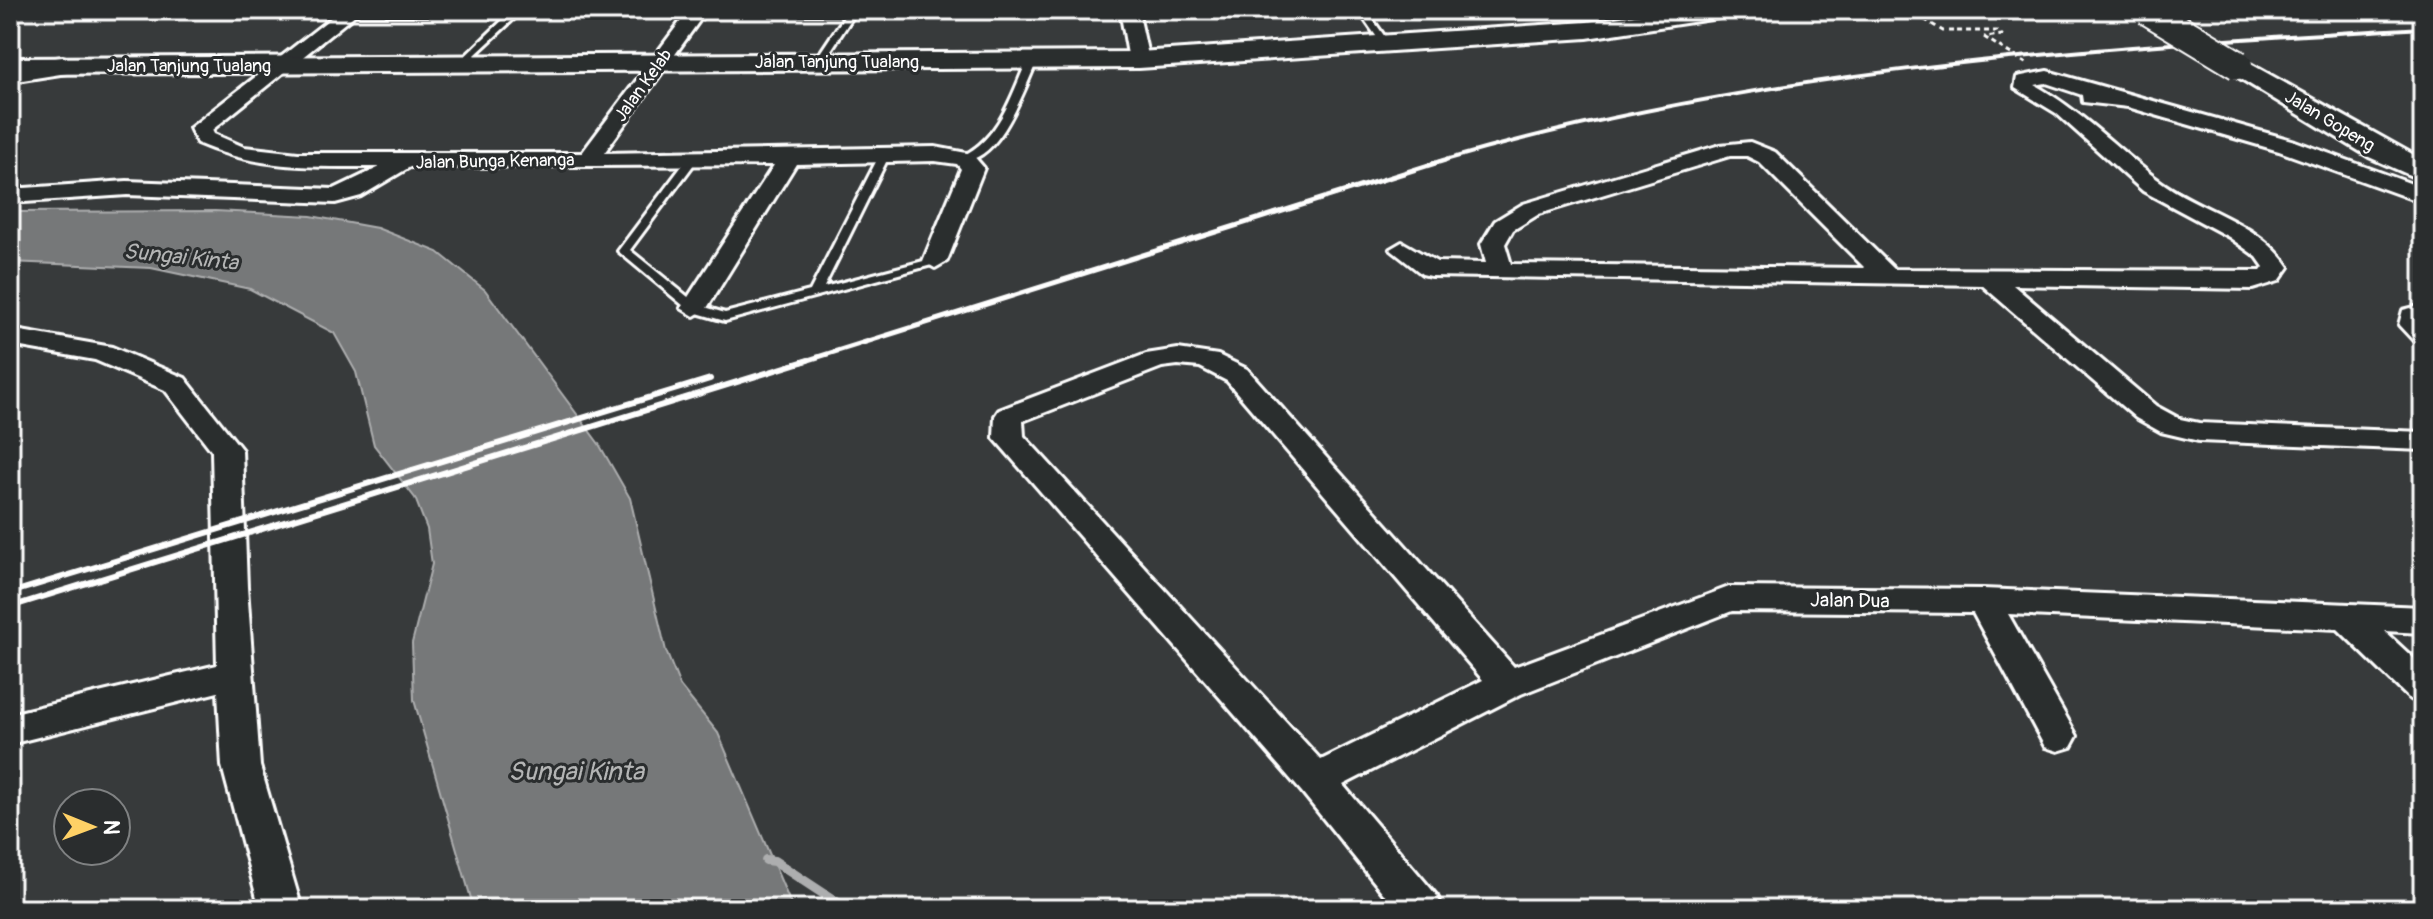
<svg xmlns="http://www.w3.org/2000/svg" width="2433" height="919" font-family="Pangolin,sans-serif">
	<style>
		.water { fill: #767879; stroke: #adaeaf; stroke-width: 2 }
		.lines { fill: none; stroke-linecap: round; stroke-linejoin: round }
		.stream { stroke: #adaeaf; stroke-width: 10 }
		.lane-casing { stroke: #fff; stroke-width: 6 }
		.street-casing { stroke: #fff; stroke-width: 6 }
		.secondary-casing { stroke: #fff; stroke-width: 6 }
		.primary-casing { stroke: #fff; stroke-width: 6 }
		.path { stroke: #fff; stroke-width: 3; stroke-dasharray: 5 4; stroke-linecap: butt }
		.lane { fill: #2a2d2e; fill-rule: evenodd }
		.street { fill: #2a2d2e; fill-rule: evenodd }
		.secondary { fill: #2a2d2e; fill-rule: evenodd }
		.primary { fill: #2a2d2e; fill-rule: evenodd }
		.rail-far2 { stroke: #fff; stroke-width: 4 }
		.rail-far1 { stroke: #fff; stroke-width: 5 }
		.rail { stroke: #fff; stroke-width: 6 }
		.secondary-bridge-casing { stroke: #fff; stroke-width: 32; stroke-linecap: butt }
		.path-bridge { stroke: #fff; stroke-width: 3; stroke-dasharray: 5 4; stroke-linecap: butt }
		.secondary-bridge { stroke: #2a2d2e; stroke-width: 28 }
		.labels { text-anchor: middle; stroke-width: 6; stroke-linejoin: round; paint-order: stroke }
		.far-street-label { font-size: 18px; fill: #fff; stroke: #2a2d2e }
		.street-label { font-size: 20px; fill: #fff; stroke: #2a2d2e }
		.water-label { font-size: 22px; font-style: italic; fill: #b4b5b5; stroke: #2a2d2e }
		.near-water-label { font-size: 26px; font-style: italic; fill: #b4b5b5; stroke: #2a2d2e }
	</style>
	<rect width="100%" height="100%" fill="#373a3b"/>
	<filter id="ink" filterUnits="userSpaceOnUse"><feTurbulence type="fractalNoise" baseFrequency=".0125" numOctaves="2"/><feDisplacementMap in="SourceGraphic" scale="16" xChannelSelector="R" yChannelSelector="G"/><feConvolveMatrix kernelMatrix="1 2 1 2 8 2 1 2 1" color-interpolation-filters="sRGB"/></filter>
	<g filter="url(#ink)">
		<path class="water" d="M215 211 311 216 377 228 438 252 485 290 599 444 630 498 666 651 680 686 718 733 793 909H474L414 700 412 643 432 564 427 529 415 498 374 445 356 372 334 333 250 289 151 268 10 262V212Z"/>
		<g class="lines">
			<path class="stream" d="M766 860 774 861 847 909"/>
			<g class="lane-casing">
				<path id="lane" d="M198 10H1169L1165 13H855L822 64 819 65 814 62 846 14 518 15 462 67 457 64 459 62 508 15H195V11Z
					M1358 10H1366L1390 44 1389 46H1383Z
					M1032 58 1037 61C1023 91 1000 163 960 161V157C999 140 1011 97 1027 61Z
					M884 153 889 156 824 287 935 258 939 259V263L725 321 690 311 618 251 688 158 692 157 697 160 630 250 698 305 725 313 810 291 879 156Z"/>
			</g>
			<g class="street-casing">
				<path id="street" d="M341 10H361L212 130 214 134 244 147 298 153H582L689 10H707L604 153 935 147 972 154 984 168 947 261 935 268 923 261 961 169 957 164 935 161 796 164 707 308 694 316 681 308 774 165 410 167 361 196 335 203 127 195 10 203V189L127 181 334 189 380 167C315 167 258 170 197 143L190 128Z
					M1120 10H1138L1149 60 1146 64H1132L1129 60Z
					M2047 71 2295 141 2423 188V203L2279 151 2128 107 2083 102 2082 95 2046 83 2035 85C2081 111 2115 147 2157 179 2200 212 2257 220 2289 267L2279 281 2253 289 2013 285 2156 406 2180 419 2199 423 2423 432V450L2199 441 2161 432 2136 418 1982 285 1431 276 1422 274 1390 249 1402 242 1437 262 1486 263 1481 244 1495 221 1523 204 1720 145 1750 142 1775 152 1894 269 2261 271 2264 267 2257 257 2229 237 2143 191 2056 113 2015 88 2017 77ZM1730 156H1747L1759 162 1865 268 1511 264 1505 244 1513 230 1539 214Z
					M2423 305V343L2414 341 2399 325 2403 310Z
					M10 329 112 347 185 378 242 450 247 587 260 766 302 909H260L222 766 218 692 10 744V714L217 665 212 451 165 390 95 360 10 345Z
					M1178 349 1218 355 1247 369 1514 667 1729 587 1983 589 2423 607V633L2384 631 2423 667V703L2410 699 2338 629 2008 614 2077 736 2071 747 2058 751 2045 747 1973 613 1732 611 1521 694 1343 785 1437 896 1443 909H1396L1302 792 994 438 995 416 999 410 1146 354ZM1178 365 1200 367 1227 381 1483 680 1321 760 1024 436 1023 421 1162 367Z"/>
			</g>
			<g class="secondary-casing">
				<path id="secondary" d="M1668 10H1731L1718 18 1587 38 1139 68 10 74V58L1139 52 1587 22Z
					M2238 57 2423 160V181L2369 157 2228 71 2224 65 2228 59Z"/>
			</g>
			<g class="primary-casing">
				<path id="primary" d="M63 57 73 60 77 66 73 72 10 82V64Z"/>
			</g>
			<path class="path" d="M1909 10 1943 31H1997L2002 35 1984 37"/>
			<use href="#lane" class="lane"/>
			<use href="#street" class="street"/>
			<use href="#secondary" class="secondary"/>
			<use href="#primary" class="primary"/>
			<path class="rail-far2" d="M1438 162C1759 68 2092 47 2423 28"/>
			<path class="rail-far1" d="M802 362 1445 160"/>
			<path class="rail" d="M10 593 710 379
				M10 607 808 360"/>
			<g class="secondary-bridge-casing">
				<path id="secondary-bridge" d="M2147 10 2238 65"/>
			</g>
			<path class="path-bridge" d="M1984 37 2027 64"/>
			<use href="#secondary-bridge" class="secondary-bridge"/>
		</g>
	</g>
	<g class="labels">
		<g class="far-street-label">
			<text x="837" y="68">Jalan Tanjung Tualang</text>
			<text x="189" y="72">Jalan Tanjung Tualang</text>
			<text transform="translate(643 85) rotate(-54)" y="6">Jalan Kelab</text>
			<text transform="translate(2330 121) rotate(31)" y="6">Jalan Gopeng</text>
			<text transform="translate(495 161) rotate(-1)" y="6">Jalan Bunga Kenanga</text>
		</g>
		<g class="street-label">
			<text transform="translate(1850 600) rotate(1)" y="7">Jalan Dua</text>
		</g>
		<g class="water-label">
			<text transform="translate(181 256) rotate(6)" y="8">Sungai Kinta</text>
		</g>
		<g class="near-water-label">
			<text x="576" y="780">Sungai Kinta</text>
		</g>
	</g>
	<rect width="2433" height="919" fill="none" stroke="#2a2d2e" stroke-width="40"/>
	<rect x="20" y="20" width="2393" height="879" fill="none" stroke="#fff" stroke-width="3" filter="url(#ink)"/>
	<g transform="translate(92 827) rotate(91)"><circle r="38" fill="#2a2d2e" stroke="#7f8182" stroke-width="2"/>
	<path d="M0-6L14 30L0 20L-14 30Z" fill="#ffd166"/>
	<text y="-12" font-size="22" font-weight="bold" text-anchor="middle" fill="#ffffff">N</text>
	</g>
</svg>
